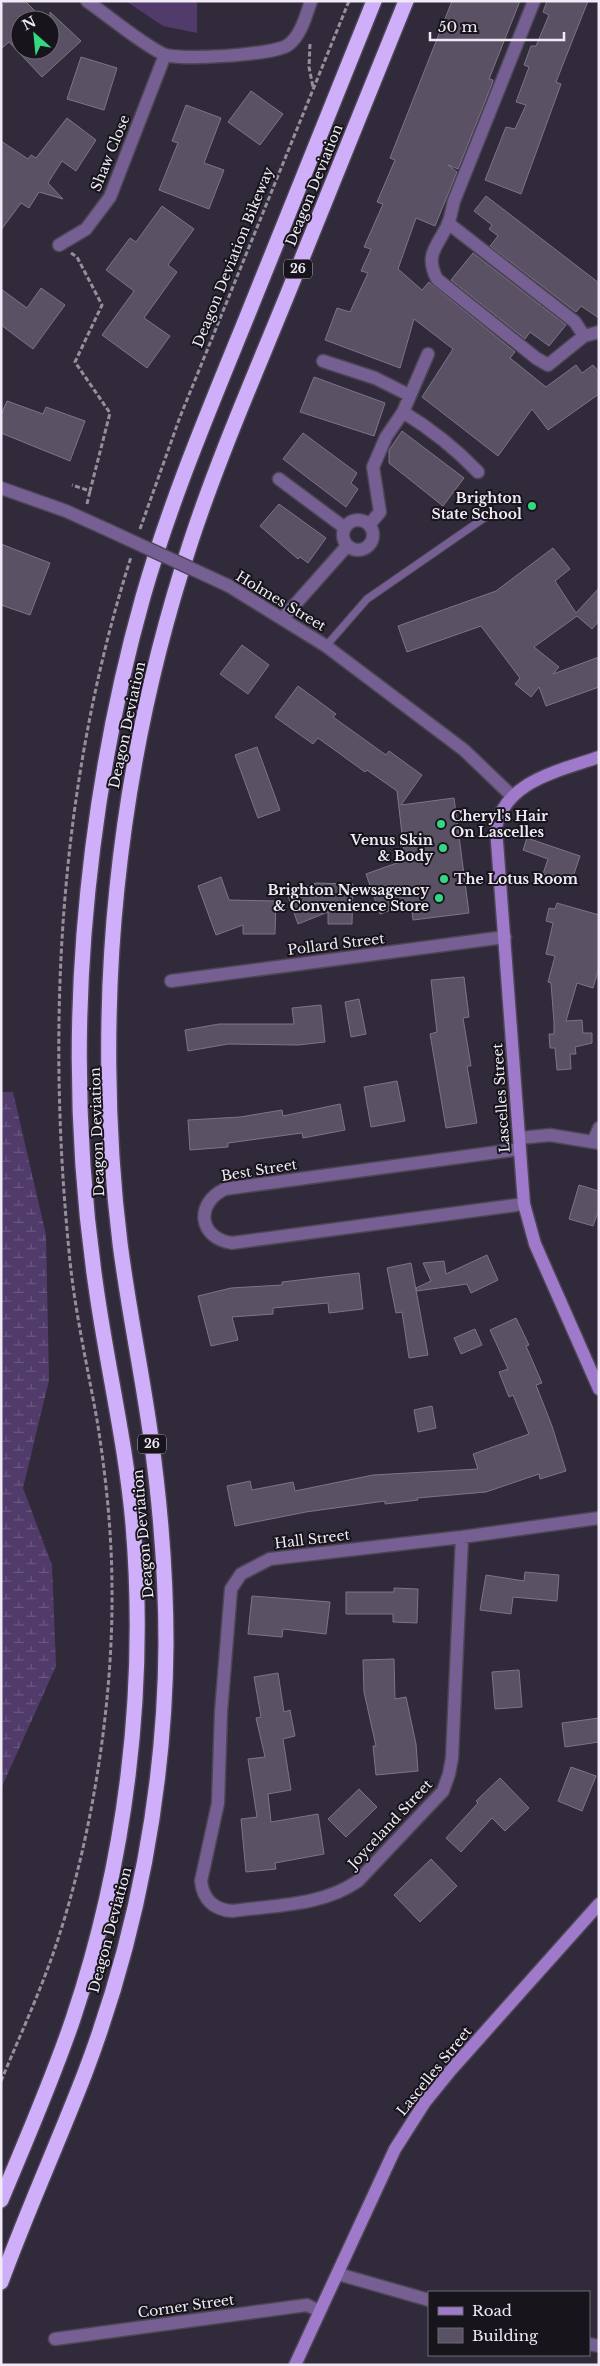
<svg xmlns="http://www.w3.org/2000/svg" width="600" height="2366" font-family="'Libre Baskerville',serif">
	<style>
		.green { fill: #513b6a }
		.wetland { fill: url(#wetland-marsh) }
		.building { fill: #5a5264; stroke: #7c7587 }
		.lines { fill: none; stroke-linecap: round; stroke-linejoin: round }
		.lane-casing { stroke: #4c4554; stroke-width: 9 }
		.street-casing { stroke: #4c4554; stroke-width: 15 }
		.secondary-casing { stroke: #4c4554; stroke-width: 15 }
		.highway-casing { stroke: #4c4554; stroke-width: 18 }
		.path { stroke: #958f9c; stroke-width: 3; stroke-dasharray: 5 2.5; stroke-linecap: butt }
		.lane { stroke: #765f92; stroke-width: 7 }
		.street { stroke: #765f92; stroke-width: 12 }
		.secondary { stroke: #9f7aca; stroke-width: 12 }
		.highway { stroke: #d0affa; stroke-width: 15 }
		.street-bridge-casing { stroke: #4c4554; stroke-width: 15; stroke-linecap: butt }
		.street-bridge { stroke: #765f92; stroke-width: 12 }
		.poi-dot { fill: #34d881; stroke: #17141b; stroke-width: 2 }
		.labels { text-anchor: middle; stroke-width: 4; stroke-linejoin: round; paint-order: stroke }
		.shield { fill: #17141b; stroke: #aeaab4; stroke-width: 1 }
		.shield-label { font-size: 12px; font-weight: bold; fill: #efeaf5 }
		.street-label { font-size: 14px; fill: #efeaf5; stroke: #17141b }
		.poi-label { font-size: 14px; font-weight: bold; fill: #efeaf5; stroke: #17141b; text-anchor: end }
	</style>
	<defs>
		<pattern id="wetland-marsh" width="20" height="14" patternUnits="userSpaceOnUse" patternTransform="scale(1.25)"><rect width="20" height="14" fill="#513b6a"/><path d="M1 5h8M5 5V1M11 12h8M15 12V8" fill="none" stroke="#6a5880"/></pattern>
	</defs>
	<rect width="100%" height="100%" fill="#312a3a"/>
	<path class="green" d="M126 1H197V33L163 26Z"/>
	<path class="wetland" d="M1 1092H13L46 1235 49 1380 23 1488 52 1565 56 1666 1 1789Z"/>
	<path class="building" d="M6 1H25L44 20H20V50H50V12L81 41 42 77 9 42 1 49V7Z
		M452 1H520L489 79 493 80 492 84 458 169 448 165 457 172 435 226 416 218 398 269 422 290 429 282 515 352 510 358 546 387 576 365 582 373 593 365 599 372V394L548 430 532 409 498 456 422 397 453 349 414 319 400 368 325 340 337 308 350 312 368 273 361 271 371 249 364 247 383 204 377 202 395 160 390 158Z
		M547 1H588L556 82 561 84 521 194 485 180 506 127 515 129 526 105 516 102 529 67 524 65 531 46H536L549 15 543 12Z
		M81 57 117 68 104 110 67 99Z
		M251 91 283 114 260 145 228 122Z
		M186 105 221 118 204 163 224 170 209 209 159 190 178 143 172 141Z
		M67 118 96 140 76 171 62 161 48 183 63 199 39 192 29 208 21 203 1 230V141L28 159 31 155 36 158Z
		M486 196 599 283V318L581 306 576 312 490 246 498 236 489 229 492 225 474 211Z
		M162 206 194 229 168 265 177 272 144 318 170 336 147 368 102 335 134 291 106 270 130 238 136 242Z
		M473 253 566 325 549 346 530 332 525 339 451 280Z
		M41 288 65 305 33 349 1 325V289L27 308Z
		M314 377 385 403 374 436 300 412Z
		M7 401 43 414 46 407 85 421 70 461 1 433V415Z
		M402 431 464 478 443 506 389 463V450Z
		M303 433 357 473 351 483 358 489 346 507 283 459Z
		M279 504 326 538 308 563 300 557 298 559 260 526Z
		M1 544 50 563 30 615 1 605Z
		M553 548 570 569 555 581 576 613 599 588V621L592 629 577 616 534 647 559 667 553 674 599 657V687L546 706 539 687 531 697 515 684 520 678 481 626 407 652 398 626 496 591Z
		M242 645 269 665 248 694 220 674Z
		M298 686 336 714 333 717 386 755 389 751 422 775 401 805 454 798 469 913 413 920 411 903 380 914 366 874 405 860 397 791 367 770 365 772 318 738 313 744 275 717Z
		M257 747 280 810 258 818 235 755Z
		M527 838 580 856 571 883 543 874 548 859 523 850Z
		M221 877 229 900 276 901 275 934H243V925L216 935 198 886Z
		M316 883 353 884 352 924H328V912L298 924 287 893Z
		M557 903 599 915V968L593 988 577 983 566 1021 582 1020 583 1033H592V1043L575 1047 576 1054H570L571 1069 557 1070 555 1048H550L549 1034H554V1022L551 983 548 982 555 956 546 954 553 923 546 921 549 908 555 909Z
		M464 977 469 1017 463 1018 471 1066H467L477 1123 446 1128 430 1034 437 1032 431 980Z
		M359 999 366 1034 351 1037 345 1002Z
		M321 1005 325 1042 298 1045 228 1044 188 1051 185 1030 219 1024H294L292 1008Z
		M397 1081 405 1121 371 1127 364 1087Z
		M340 1104 345 1130 303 1138 302 1133 228 1143V1147L190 1150 188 1120 240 1117 282 1110 283 1116Z
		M579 1185 599 1191V1209L593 1226 569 1219Z
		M487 1255 498 1280 471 1293 467 1284 417 1291 416 1288 431 1281 423 1263 444 1261 446 1274Z
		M411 1263 428 1355 409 1358 402 1312 396 1313 387 1268Z
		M359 1273 363 1309 329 1313 328 1303 273 1308V1314L232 1317 238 1340 211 1346 198 1296 231 1288 282 1285V1282Z
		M516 1318 529 1345 526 1346 542 1383 536 1385 552 1426 566 1471 540 1479 539 1474 486 1492 417 1498 418 1500 385 1504V1501L306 1512 235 1526 227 1486 250 1481 252 1490 293 1482 295 1491 373 1475 478 1469 473 1454 529 1434 513 1395 509 1397 499 1372 508 1369 490 1330Z
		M475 1329 482 1345 461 1354 454 1338Z
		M432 1406 436 1428 418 1432 414 1410Z
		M525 1572 559 1575 557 1601 513 1597 511 1614 480 1610 486 1575 524 1581Z
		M394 1588 418 1589 417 1623 393 1622V1614H346V1592H394Z
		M252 1596 330 1602 326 1634 283 1629 282 1637 248 1634Z
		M394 1659 395 1699 406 1697 416 1744 418 1771 376 1775 373 1746H376L364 1692 363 1660Z
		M519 1670 522 1707 495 1709 492 1672Z
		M278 1673 284 1712 290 1710 295 1736 283 1739 291 1790 268 1794 271 1822 318 1814 324 1854 275 1863 276 1869 246 1872 241 1819 257 1817 248 1759 265 1757 256 1718 261 1717 254 1677Z
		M599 1718V1742L565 1747 562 1723Z
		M571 1767 596 1776 582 1811 558 1801Z
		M500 1778 529 1808 505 1831 492 1818 461 1852 446 1838 478 1803 476 1801Z
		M359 1789 377 1807 346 1837 328 1819Z
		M431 1859 457 1886 420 1922 394 1895Z"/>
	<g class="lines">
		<g class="lane-casing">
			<path id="lane" d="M326 646 367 599 490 514"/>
		</g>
		<g class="street-casing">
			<path id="street" d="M87 1C110 17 139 42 163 54 178 61 274 55 288 45 301 36 306 15 311 1
				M534 1 454 201C452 208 451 217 448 224 438 246 424 254 437 279L536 358 548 365 584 336 599 332
				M448 223 575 322 584 336
				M59 245 86 229 110 197 165 55
				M323 361 375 378 409 395
				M403 412C431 429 456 449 478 472
				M279 479 345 528
				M1 488 66 511 108 530
				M343 535a15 15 0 1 1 30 0a15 15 0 1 1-30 0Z
				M369 525 380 512 373 467 386 437 403 412 428 354
				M229 586 326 646 464 750 512 796
				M283 618 347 546
				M171 981 505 937
				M520 1138 550 1135 599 1143
				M593 1142 599 1128
				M520 1149 225 1189C195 1203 198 1238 232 1243L524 1204
				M462 1537 452 1758 449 1774 443 1791 358 1881C322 1906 275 1905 233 1911 214 1910 203 1900 201 1881L218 1803 221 1712 231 1589 241 1574 270 1559 462 1537 599 1518
				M338 2274 429 2300
				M55 2339 307 2305 319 2311
				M589 2344 599 2346"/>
		</g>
		<g class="secondary-casing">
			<path id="secondary" d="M599 757C559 771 505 781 496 828L524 1204 535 1244 599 1389
				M295 2365 395 2149 425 2102 451 2070 599 1904"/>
		</g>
		<g class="highway-casing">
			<path id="highway" d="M1 2200C26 2140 52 2081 73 2019 126 1861 147 1691 133 1524 126 1444 107 1366 96 1287 79 1171 75 1051 84 934 93 820 112 707 143 597 170 502 209 410 246 319 289 213 331 107 374 1
				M1 2282C27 2211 58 2143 85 2073 137 1936 165 1789 166 1644 166 1572 160 1501 150 1431 141 1368 128 1306 120 1243 106 1131 105 1002 117 888 129 771 154 653 191 541 218 459 253 379 286 298 326 199 366 100 406 1"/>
		</g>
		<path class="path" d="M310 44 309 67 313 87
			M71 253 77 257 102 305 75 362 110 413 90 491 72 485
			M87 504 90 491
			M140 529 180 417 349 1
			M1 2081C21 2033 43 1986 59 1936 93 1831 113 1701 112 1591 112 1534 106 1476 97 1420 87 1364 74 1308 69 1251 46 1018 60 780 131 557"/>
		<use href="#lane" class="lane"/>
		<use href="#street" class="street"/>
		<use href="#secondary" class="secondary"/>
		<use href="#highway" class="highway"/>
		<g class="street-bridge-casing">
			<path id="street-bridge" d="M108 530 229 586"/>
		</g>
		<use href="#street-bridge" class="street-bridge"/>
	</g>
	<g class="poi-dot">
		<circle cx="532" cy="506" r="5"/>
		<circle cx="441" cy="824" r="5"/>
		<circle cx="443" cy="848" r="5"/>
		<circle cx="444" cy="879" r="5"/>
		<circle cx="439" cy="898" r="5"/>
	</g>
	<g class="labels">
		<g class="shield">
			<rect x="284" y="259.5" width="28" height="19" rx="4"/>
			<rect x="138" y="1434.5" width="28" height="19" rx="4"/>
		</g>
		<g class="shield-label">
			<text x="298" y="273">26</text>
			<text x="152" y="1448">26</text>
		</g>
		<g class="street-label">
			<text transform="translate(110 153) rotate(-68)" y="5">Shaw Close</text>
			<text transform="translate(314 185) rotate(-68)" y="5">Deagon Deviation</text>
			<text transform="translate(233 257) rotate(-68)" y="5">Deagon Deviation Bikeway</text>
			<text transform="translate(281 601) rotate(31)" y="5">Holmes Street</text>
			<text transform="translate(127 725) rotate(-78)" y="5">Deagon Deviation</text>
			<text transform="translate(336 944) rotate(-7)" y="5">Pollard Street</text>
			<text transform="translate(501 1098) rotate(-94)" y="5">Lascelles Street</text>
			<text transform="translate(97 1132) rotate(-92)" y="5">Deagon Deviation</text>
			<text transform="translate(259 1170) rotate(-9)" y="5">Best Street</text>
			<text transform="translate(143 1534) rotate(-95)" y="5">Deagon Deviation</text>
			<text transform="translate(312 1539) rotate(-7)" y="5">Hall Street</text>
			<text transform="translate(390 1824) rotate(-47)" y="5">Joyceland Street</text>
			<text transform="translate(110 1930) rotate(-75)" y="5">Deagon Deviation</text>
			<text transform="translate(434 2071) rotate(-51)" y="5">Lascelles Street</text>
			<text transform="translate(186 2306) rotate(-8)" y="5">Corner Street</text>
		</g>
		<g class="poi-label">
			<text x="522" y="503">Brighton<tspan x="522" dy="16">State School</tspan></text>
			<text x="451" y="821" text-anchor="start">Cheryl's Hair<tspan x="451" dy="16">On Lascelles</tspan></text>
			<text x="433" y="845">Venus Skin<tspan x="433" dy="16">&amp; Body</tspan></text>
			<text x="454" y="884" text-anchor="start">The Lotus Room</text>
			<text x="429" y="895">Brighton Newsagency<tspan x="429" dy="16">&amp; Convenience Store</tspan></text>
		</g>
	</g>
	<rect width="600" height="2366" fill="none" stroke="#efeaf5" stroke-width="5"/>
	<rect x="428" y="2291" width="162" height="65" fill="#17141b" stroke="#6d6a72"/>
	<rect x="438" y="2307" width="25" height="8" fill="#9f7aca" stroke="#6d6a72"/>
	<text x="472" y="2316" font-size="15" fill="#efeaf5">Road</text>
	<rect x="438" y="2328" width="25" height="15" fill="#5a5264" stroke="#6d6a72"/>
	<text x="472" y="2341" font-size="15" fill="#efeaf5">Building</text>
	<g transform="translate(35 35) rotate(333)"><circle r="24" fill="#17141b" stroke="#6d6a72"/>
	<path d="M0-4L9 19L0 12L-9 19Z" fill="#34d881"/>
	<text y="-8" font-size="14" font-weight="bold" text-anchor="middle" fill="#efeaf5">N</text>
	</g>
	<path d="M430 32v8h134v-8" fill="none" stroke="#efeaf5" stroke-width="2.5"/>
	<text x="438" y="32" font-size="15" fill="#efeaf5" stroke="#17141b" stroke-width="4" paint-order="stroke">50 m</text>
</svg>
